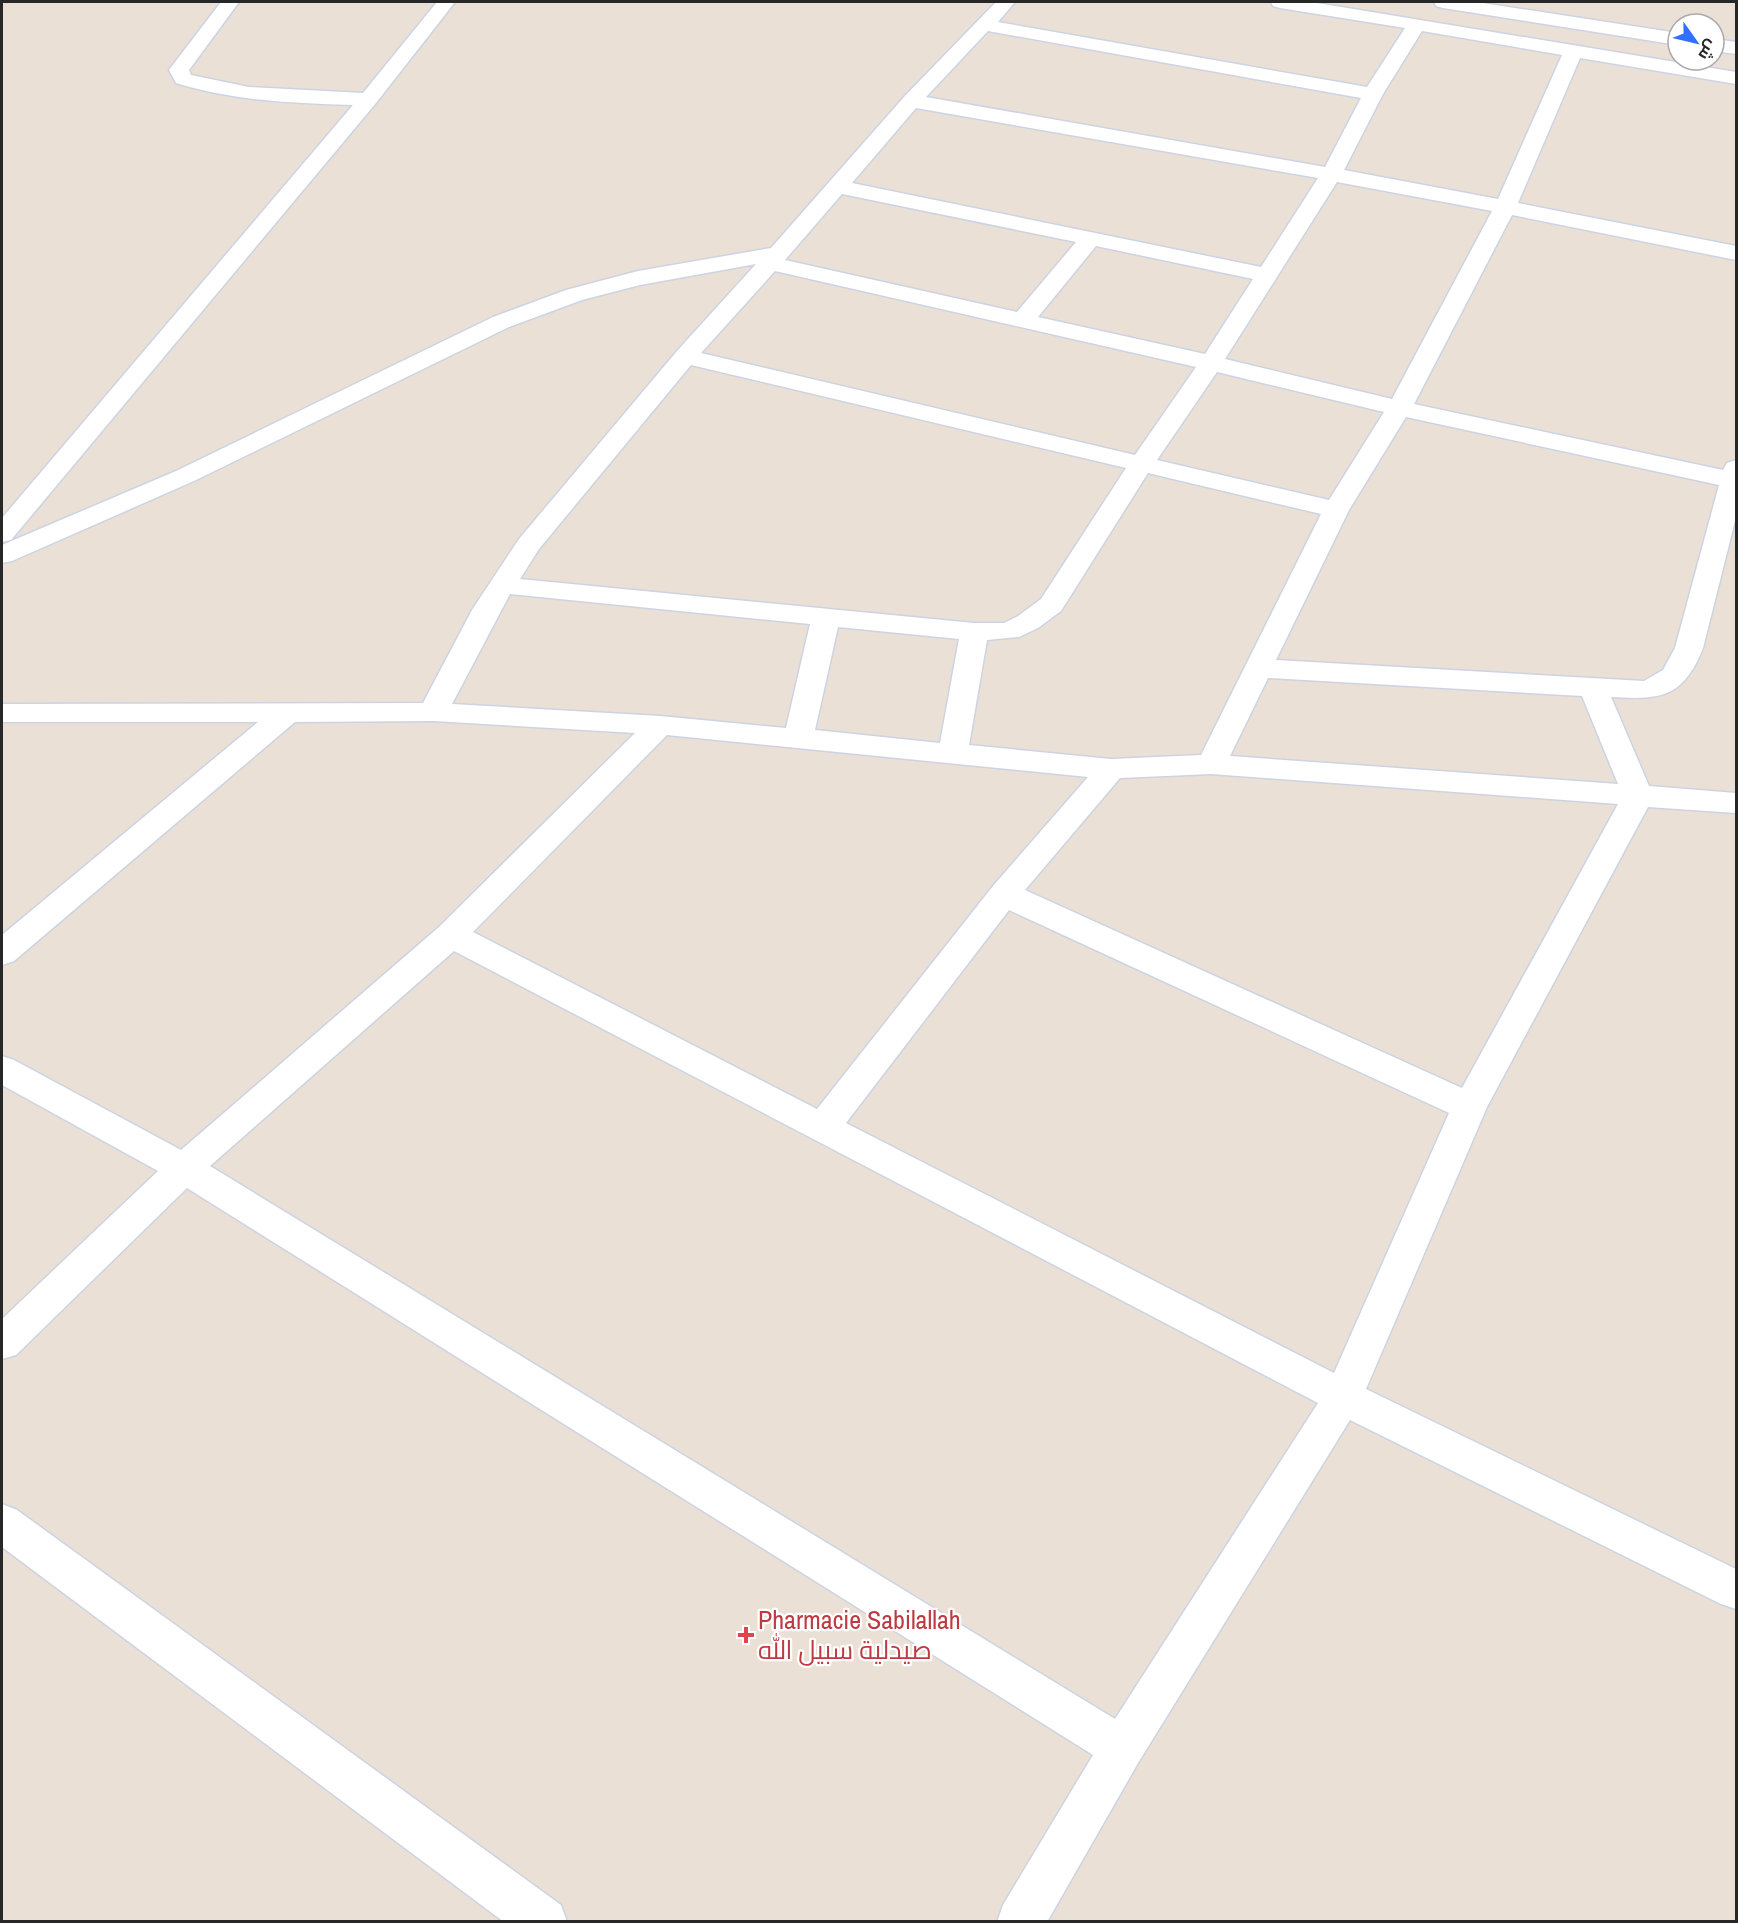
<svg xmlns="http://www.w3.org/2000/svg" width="1738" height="1923" font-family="'Archivo Narrow',Cairo,sans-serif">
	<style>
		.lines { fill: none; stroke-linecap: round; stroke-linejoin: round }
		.street-casing { stroke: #ccd3e2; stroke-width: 3 }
		.street { fill: #fff; fill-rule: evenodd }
		.health-dot { fill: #e0444e; stroke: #fff; stroke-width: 2 }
		.labels { text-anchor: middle; stroke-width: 4.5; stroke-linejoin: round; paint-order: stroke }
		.near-health-label { font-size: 26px; fill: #be3a42; stroke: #fff; text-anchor: start }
	</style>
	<rect width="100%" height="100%" fill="#ebe0d6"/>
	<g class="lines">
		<g class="street-casing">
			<path id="street" d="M221 2H239L189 70 191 75 249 87 363 93 437 2H455L376 103 11 540 2 542V518L353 105C293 103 234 101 176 83L169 70Z
				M996 2H1015L998 22 1367 87 1405 28 1280 8 1273 6 1271 2H1311L1736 72V84L1580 58 1518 203 1736 246V260L1512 215 1414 404 1723 470 1727 463 1736 460V517L1703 648C1683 698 1661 700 1611 697L1649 786 1736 793V813L1648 807 1487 1107 1366 1389 1736 1569V1609L1721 1604 1350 1420 1138 1763 1047 1922H997L1003 1905 1093 1755 187 1188 16 1355 2 1359V1319L158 1171 2 1085V1056L14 1060 181 1150 439 927 635 733 433 721 295 722 14 961 2 965V935L258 722H2V704L423 703 472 610 519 539 677 351 756 264 640 285 582 300 509 327 194 481 12 561 2 563V545L176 471 493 317 566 290 638 271 771 248 904 97ZM988 31 1361 98 1325 167 926 97ZM1422 31 1562 55 1498 199 1344 170 1383 94ZM916 108 1318 178 1261 267 852 183ZM1337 182 1492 211 1392 399 1225 359ZM842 194 1076 242 1017 312 785 260ZM1096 246 1253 279 1205 354 1038 317ZM775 271 1196 367 1135 455 701 353ZM691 365 1126 468 1041 599 1018 616 1004 623H974L520 579 539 549ZM1217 372 1384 412 1329 500 1157 460ZM1406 417 1719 485 1675 648 1663 670 1644 681 1276 660 1349 510ZM1148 473 1321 514 1201 755 1111 759 969 745 987 640 1019 637 1038 628 1061 611ZM510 594 810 624 786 728 660 716 452 704ZM838 627 959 639 940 743 815 730ZM1268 678 1582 696 1618 784 1230 756ZM667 735 1088 777 993 886 817 1109 473 932ZM1211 774 1618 804 1462 1088 1025 890 1120 778ZM1009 910 1449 1113 1334 1373 846 1123ZM454 951 1318 1403 1115 1719 210 1166Z
				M1434 2H1476L1678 33V45L1443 8 1436 6Z
				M1714 39 1736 42V54L1714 51Z
				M2 1504 17 1510 561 1905 567 1922H504L2 1547Z"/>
		</g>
		<use href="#street" class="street"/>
	</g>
	<path class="health-dot" d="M743 1626h6v6h6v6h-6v6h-6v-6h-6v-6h6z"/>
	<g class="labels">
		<g class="near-health-label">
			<text x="758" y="1629">Pharmacie Sabilallah<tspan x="758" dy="30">صيدلية سبيل الله</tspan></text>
		</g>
	</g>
	<rect width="1738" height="1923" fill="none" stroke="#272727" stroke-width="6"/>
	<g transform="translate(1696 42) rotate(124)"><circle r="28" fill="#ffffff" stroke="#a9a9a9" stroke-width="1.5"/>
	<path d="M0-4.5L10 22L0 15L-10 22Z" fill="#3070ff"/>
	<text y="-9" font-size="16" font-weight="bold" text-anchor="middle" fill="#272727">ش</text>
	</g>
</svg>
